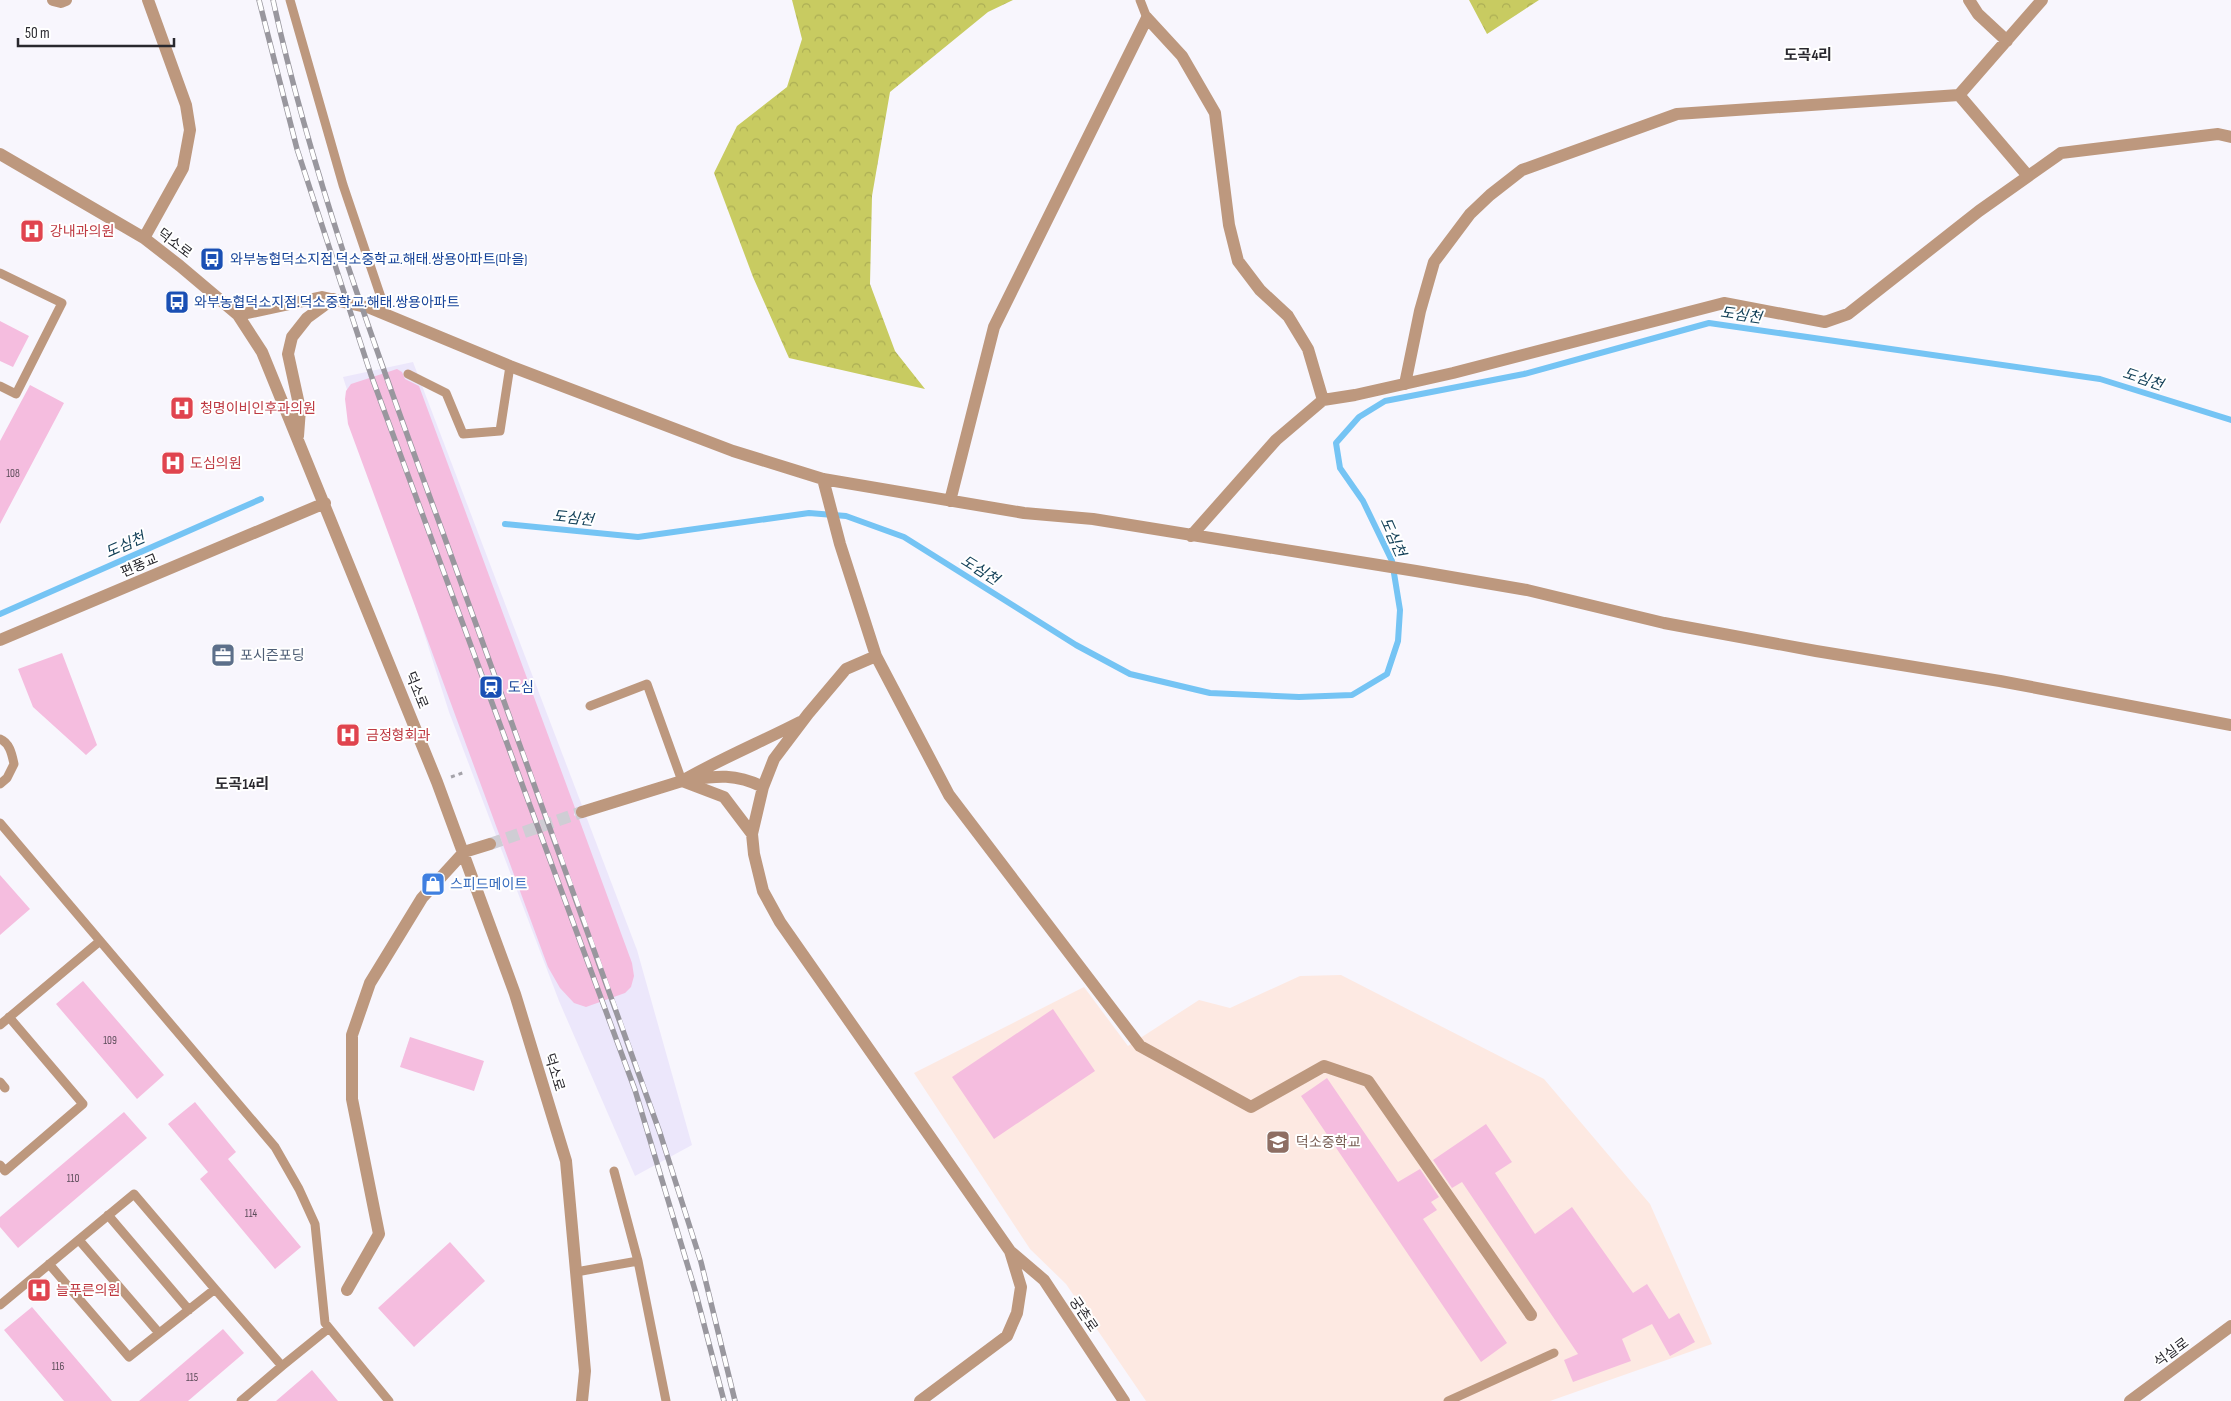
<svg xmlns="http://www.w3.org/2000/svg" width="2231" height="1401" font-family="'Sofia Sans Condensed','Noto Sans KR',sans-serif">
	<style>
		.education { fill: #fde9e2 }
		.built { fill: #ece7fb }
		.forest { fill: url(#forest-crowns) }
		.lines { fill: none; stroke-linecap: round; stroke-linejoin: round }
		.stream { stroke: #75c4f4; stroke-width: 6 }
		.building { fill: #f5bddf }
		.minor-tunnel { stroke: #cfcdd4; stroke-width: 12; stroke-dasharray: 12 6; stroke-linecap: butt }
		.path { stroke: #a4a2a9; stroke-width: 3; stroke-dasharray: 4 4; stroke-linecap: butt }
		.service { stroke: #bd987e; stroke-width: 9 }
		.minor { stroke: #bd987e; stroke-width: 12 }
		.tertiary { stroke: #bd987e; stroke-width: 12 }
		.rail-casing { stroke: #99979e; stroke-width: 5.5 }
		.rail { stroke: #fff; stroke-width: 4; stroke-dasharray: 11; stroke-linecap: butt }
		.labels { text-anchor: middle; stroke-width: 4; stroke-linejoin: round; paint-order: stroke }
		.number-label { font-size: 11px; fill: #5c4d5a }
		.health-label { font-size: 14px; fill: #be3a42; stroke: #fff; text-anchor: start }
		.street-label { font-size: 14px; fill: #29282e; stroke: #fff }
		.transit-label { font-size: 14px; fill: #164399; stroke: #fff; text-anchor: start }
		.service-label { font-size: 14px; fill: #4e5e75; stroke: #fff; text-anchor: start }
		.shop-label { font-size: 14px; fill: #366cbe; stroke: #fff; text-anchor: start }
		.education-label { font-size: 14px; fill: #785e54; stroke: #fff; text-anchor: start }
		.neighbourhood-label { font-size: 15px; font-weight: bold; fill: #29282e; stroke: #fff }
		.water-label { font-size: 15px; font-style: italic; fill: #134058; stroke: #fff }
	</style>
	<defs>
		<pattern id="forest-crowns" width="20" height="18" patternUnits="userSpaceOnUse" patternTransform="scale(1.25)"><rect width="20" height="18" fill="#c8cb61"/><path d="M2 6a3 3 0 1 1 6 0M12 15a3 3 0 1 1 6 0" fill="none" stroke="#acae55"/></pattern>
	</defs>
	<rect width="100%" height="100%" fill="#f8f6fd"/>
	<path class="education" d="M1341 975 1544 1079 1650 1204 1712 1344 1550 1401H1146L1066 1284 1030 1249 914 1073 1084 987 1128 1046 1199 1000 1230 1008 1300 976Z"/>
	<path class="built" d="M413 362 637 950 692 1145 635 1176 559 1001 449 712 343 377Z"/>
	<path class="forest" d="M792 0H1013L988 12 890 92 872 196 870 284 895 351 925 389 789 358 753 277 714 173 737 126 787 87 802 39Z
		M1469 0H1539L1487 34Z"/>
	<g class="lines">
		<path class="stream" d="M505 524 638 537 809 513 846 516 904 537 1076 645 1130 674 1210 693 1299 697 1352 695 1387 674 1398 641 1400 610 1392 561 1363 501 1340 468 1336 443 1359 417 1385 401 1524 374 1709 323 2100 379 2231 420
			M0 614 261 499"/>
	</g>
	<path class="building" d="M0 321 29 336 13 367 0 361Z
		M397 369 402 372 405 379 419 386 575 808 574 815 579 819 632 963 634 976 631 987 625 993 586 1007 574 1003 560 988 548 967 348 424 345 399 346 391 351 384Z
		M30 385 64 403 0 524V441Z
		M62 653 97 745 86 755 33 707 18 669Z
		M0 875 30 909 0 935Z
		M83 981 164 1075 137 1099 56 1004Z
		M1053 1009 1095 1071 994 1139 952 1077Z
		M410 1037 484 1061 474 1091 400 1067Z
		M1327 1078 1398 1182 1420 1169 1439 1197 1431 1202 1437 1210 1423 1219 1507 1343 1481 1362 1301 1096Z
		M195 1102 236 1152 228 1159 301 1247 275 1269 200 1179 208 1172 168 1124Z
		M124 1112 147 1138 18 1248 0 1227V1217Z
		M1486 1124 1512 1162 1495 1173 1535 1234 1572 1207 1633 1293 1647 1284 1669 1319 1679 1313 1695 1342 1670 1356 1652 1324 1622 1339 1631 1361 1573 1382 1564 1360 1578 1354 1462 1182 1452 1188 1433 1160Z
		M450 1242 485 1281 414 1347 378 1308Z
		M32 1307 112 1401H64L4 1330Z
		M223 1329 244 1353 188 1401H139Z
		M312 1370 338 1401H276Z"/>
	<g class="lines">
		<path class="minor-tunnel" d="M490 844 582 812"/>
		<path class="path" d="M451 777 465 772"/>
		<path class="service" d="M290 0 343 185 387 315
			M1140 0 1147 18
			M0 273 62 303 16 394 0 386
			M408 374 446 393 463 434 500 431 510 366
			M590 706 647 684 682 781
			M0 739C10 743 12 755 14 764L7 778 0 784
			M0 823 275 1147 299 1189 315 1224 325 1323 389 1401
			M0 1025 100 941
			M0 1082 5 1088
			M0 1165 5 1171 83 1104 9 1017
			M614 1171 638 1261
			M108 1215 189 1310
			M79 1240 159 1333
			M49 1264 129 1357 215 1289 282 1366 329 1328
			M576 1272 638 1261 666 1401
			M0 1305 134 1194 215 1289
			M241 1401 282 1366
			M1448 1401 1554 1353"/>
		<path class="minor" d="M53 0 61 2 66 0
			M1969 0 1978 14 2007 41
			M1959 95 2042 0
			M0 154 144 238 180 266 238 315 262 352 437 782 515 994 566 1161 585 1371 582 1401
			M144 238 183 168 190 130 186 105 148 0
			M238 315 322 297 370 308 510 366 733 451 823 479 1024 513 1093 519 1416 571 1527 590 1664 623 1816 651 2000 681 2231 725
			M1405 384 1420 311 1434 262 1470 214 1490 195 1522 170 1677 114 1959 95 2028 176
			M298 436 300 409 288 354 292 337 307 318 333 299
			M823 479 840 544 876 656 949 795 1140 1046 1251 1107 1324 1066 1368 1081 1531 1315
			M950 501 994 327 1147 18 1182 56 1215 113 1229 225 1238 261 1260 290 1288 316 1308 349 1323 400
			M1191 536 1276 440 1323 400 1355 395 1453 373 1724 303 1825 322 1848 314 1979 211 2061 153 2218 134 2231 137
			M0 640 325 503
			M876 656 846 669 808 714 774 759 763 787 752 834 754 854 763 891 780 922 1010 1251 1021 1287 1017 1313 1007 1336 920 1401
			M687 780C716 776 735 773 763 787
			M682 781C720 759 761 742 800 722
			M582 812 682 781 724 797 752 834
			M1010 1251 1044 1280 1124 1401
			M347 1290 379 1234 352 1099V1035L370 983 422 898 464 852 490 844"/>
		<path class="tertiary" d="M2130 1401 2231 1326"/>
		<g class="rail-casing">
			<path id="rail" d="M259 0 297 149 371 375 635 1090 695 1290 724 1401
				M273 0C313 182 379 358 443 533 515 733 589 932 660 1133L701 1262 735 1401"/>
		</g>
		<use href="#rail" class="rail"/>
	</g>
	<defs>
		<g id="hospital-square" transform="scale(1.25)"><rect x="-9" y="-9" width="18" height="18" rx="4" fill="#e0444e" stroke="#fff"/><path d="M-5-5h3v3.5h4V-5h3V5h-3V1.5h-4V5h-3Z" fill="#fff"/></g>
		<g id="bus-square" transform="scale(1.25)"><rect x="-9" y="-9" width="18" height="18" rx="4" fill="#1a4fb4" stroke="#fff"/><path d="M-5-6H5V4H4V6H2V4H-2V6H-4V4H-5ZM-3.5-4V0h7V-4ZM-3.5 1.2v1.5H-2V1.2ZM2 1.2v1.5H3.5V1.2Z" fill="#fff"/></g>
		<g id="office-square" transform="scale(1.25)"><rect x="-9" y="-9" width="18" height="18" rx="4" fill="#5c6f8a" stroke="#fff"/><path d="M-6-3h4V-5.5h4V-3h4V5H-6ZM-1-4.5V-3h2v-1.5ZM-6 0V1H6V0Z" fill="#fff"/></g>
		<g id="station-square" transform="scale(1.25)"><rect x="-9" y="-9" width="18" height="18" rx="4" fill="#1a4fb4" stroke="#fff"/><path d="M-3-6H3Q5-6 5-4V2Q5 4 3 4L4.5 6H3L1.5 4h-3L-3 6H-4.5L-3 4Q-5 4-5 2V-4Q-5-6-3-6ZM-3.5-4v3h7v-3ZM-3.5 1v1.5H-2V1ZM2 1v1.5H3.5V1Z" fill="#fff"/></g>
		<g id="shop-square" transform="scale(1.25)"><rect x="-9" y="-9" width="18" height="18" rx="4" fill="#3f7fe0" stroke="#fff"/><path d="M-5-2.5h2.3a2.7 3.5 0 0 1 5.4 0H5L5.5 6h-11ZM-1.5-2.5h3a1.5 2.3 0 0 0-3 0Z" fill="#fff"/></g>
		<g id="school-square" transform="scale(1.25)"><rect x="-9" y="-9" width="18" height="18" rx="4" fill="#8d6e63" stroke="#fff"/><path d="M0-5L7-2L0 1L-7-2ZM-4 1L0 2.5L4 1V4Q0 6-4 4Z" fill="#fff"/></g>
	</defs>
	<g fill-rule="evenodd">
		<use href="#hospital-square" x="32" y="231"/>
		<use href="#bus-square" x="212" y="259"/>
		<use href="#bus-square" x="177" y="302"/>
		<use href="#hospital-square" x="182" y="408"/>
		<use href="#hospital-square" x="173" y="463"/>
		<use href="#office-square" x="223" y="655"/>
		<use href="#station-square" x="491" y="687"/>
		<use href="#hospital-square" x="348" y="735"/>
		<use href="#shop-square" x="433" y="884"/>
		<use href="#school-square" x="1278" y="1142"/>
		<use href="#hospital-square" x="39" y="1290"/>
	</g>
	<g class="labels">
		<g class="number-label">
			<text x="13" y="477">108</text>
			<text x="110" y="1044">109</text>
			<text x="73" y="1182">110</text>
			<text x="251" y="1217">114</text>
			<text x="58" y="1370">116</text>
			<text x="192" y="1381">115</text>
		</g>
		<g class="health-label">
			<text x="50" y="236">강내과의원</text>
			<text x="200" y="413">청명이비인후과의원</text>
			<text x="190" y="468">도심의원</text>
			<text x="366" y="740">금정형회과</text>
			<text x="56" y="1295">늘푸른의원</text>
		</g>
		<g class="street-label">
			<text transform="translate(175 243) rotate(37)" y="5">덕소로</text>
			<text transform="translate(139 565) rotate(-23)" y="5">편풍교</text>
			<text transform="translate(417 690) rotate(68)" y="5">덕소로</text>
			<text transform="translate(555 1072) rotate(73)" y="5">덕소로</text>
			<text transform="translate(1084 1314) rotate(56)" y="5">궁촌로</text>
			<text transform="translate(2171 1352) rotate(-36)" y="5">석실로</text>
		</g>
		<g class="transit-label">
			<text x="230" y="264">와부농협덕소지점.덕소중학교.해태.쌍용아파트(마을)</text>
			<text x="194" y="307">와부농협덕소지점.덕소중학교.해태.쌍용아파트</text>
			<text x="508" y="692">도심</text>
		</g>
		<g class="service-label">
			<text x="240" y="660">포시즌포딩</text>
		</g>
		<g class="shop-label">
			<text x="450" y="889">스피드메이트</text>
		</g>
		<g class="education-label">
			<text x="1296" y="1147">덕소중학교</text>
		</g>
		<g class="neighbourhood-label">
			<text x="1808" y="60">도곡4리</text>
			<text x="242" y="789">도곡14리</text>
		</g>
		<g class="water-label">
			<text transform="translate(1741 315) rotate(8)" y="5">도심천</text>
			<text transform="translate(2143 379) rotate(18)" y="5">도심천</text>
			<text transform="translate(573 518) rotate(6)" y="5">도심천</text>
			<text transform="translate(1393 537) rotate(66)" y="5">도심천</text>
			<text transform="translate(125 545) rotate(-24)" y="5">도심천</text>
			<text transform="translate(980 570) rotate(32)" y="5">도심천</text>
		</g>
	</g>
	<path d="M18 38v8h156v-8" fill="none" stroke="#29282e" stroke-width="2.5"/>
	<text x="25" y="38" font-size="15" fill="#29282e" stroke="#ffffff" stroke-width="4" paint-order="stroke">50 m</text>
</svg>
